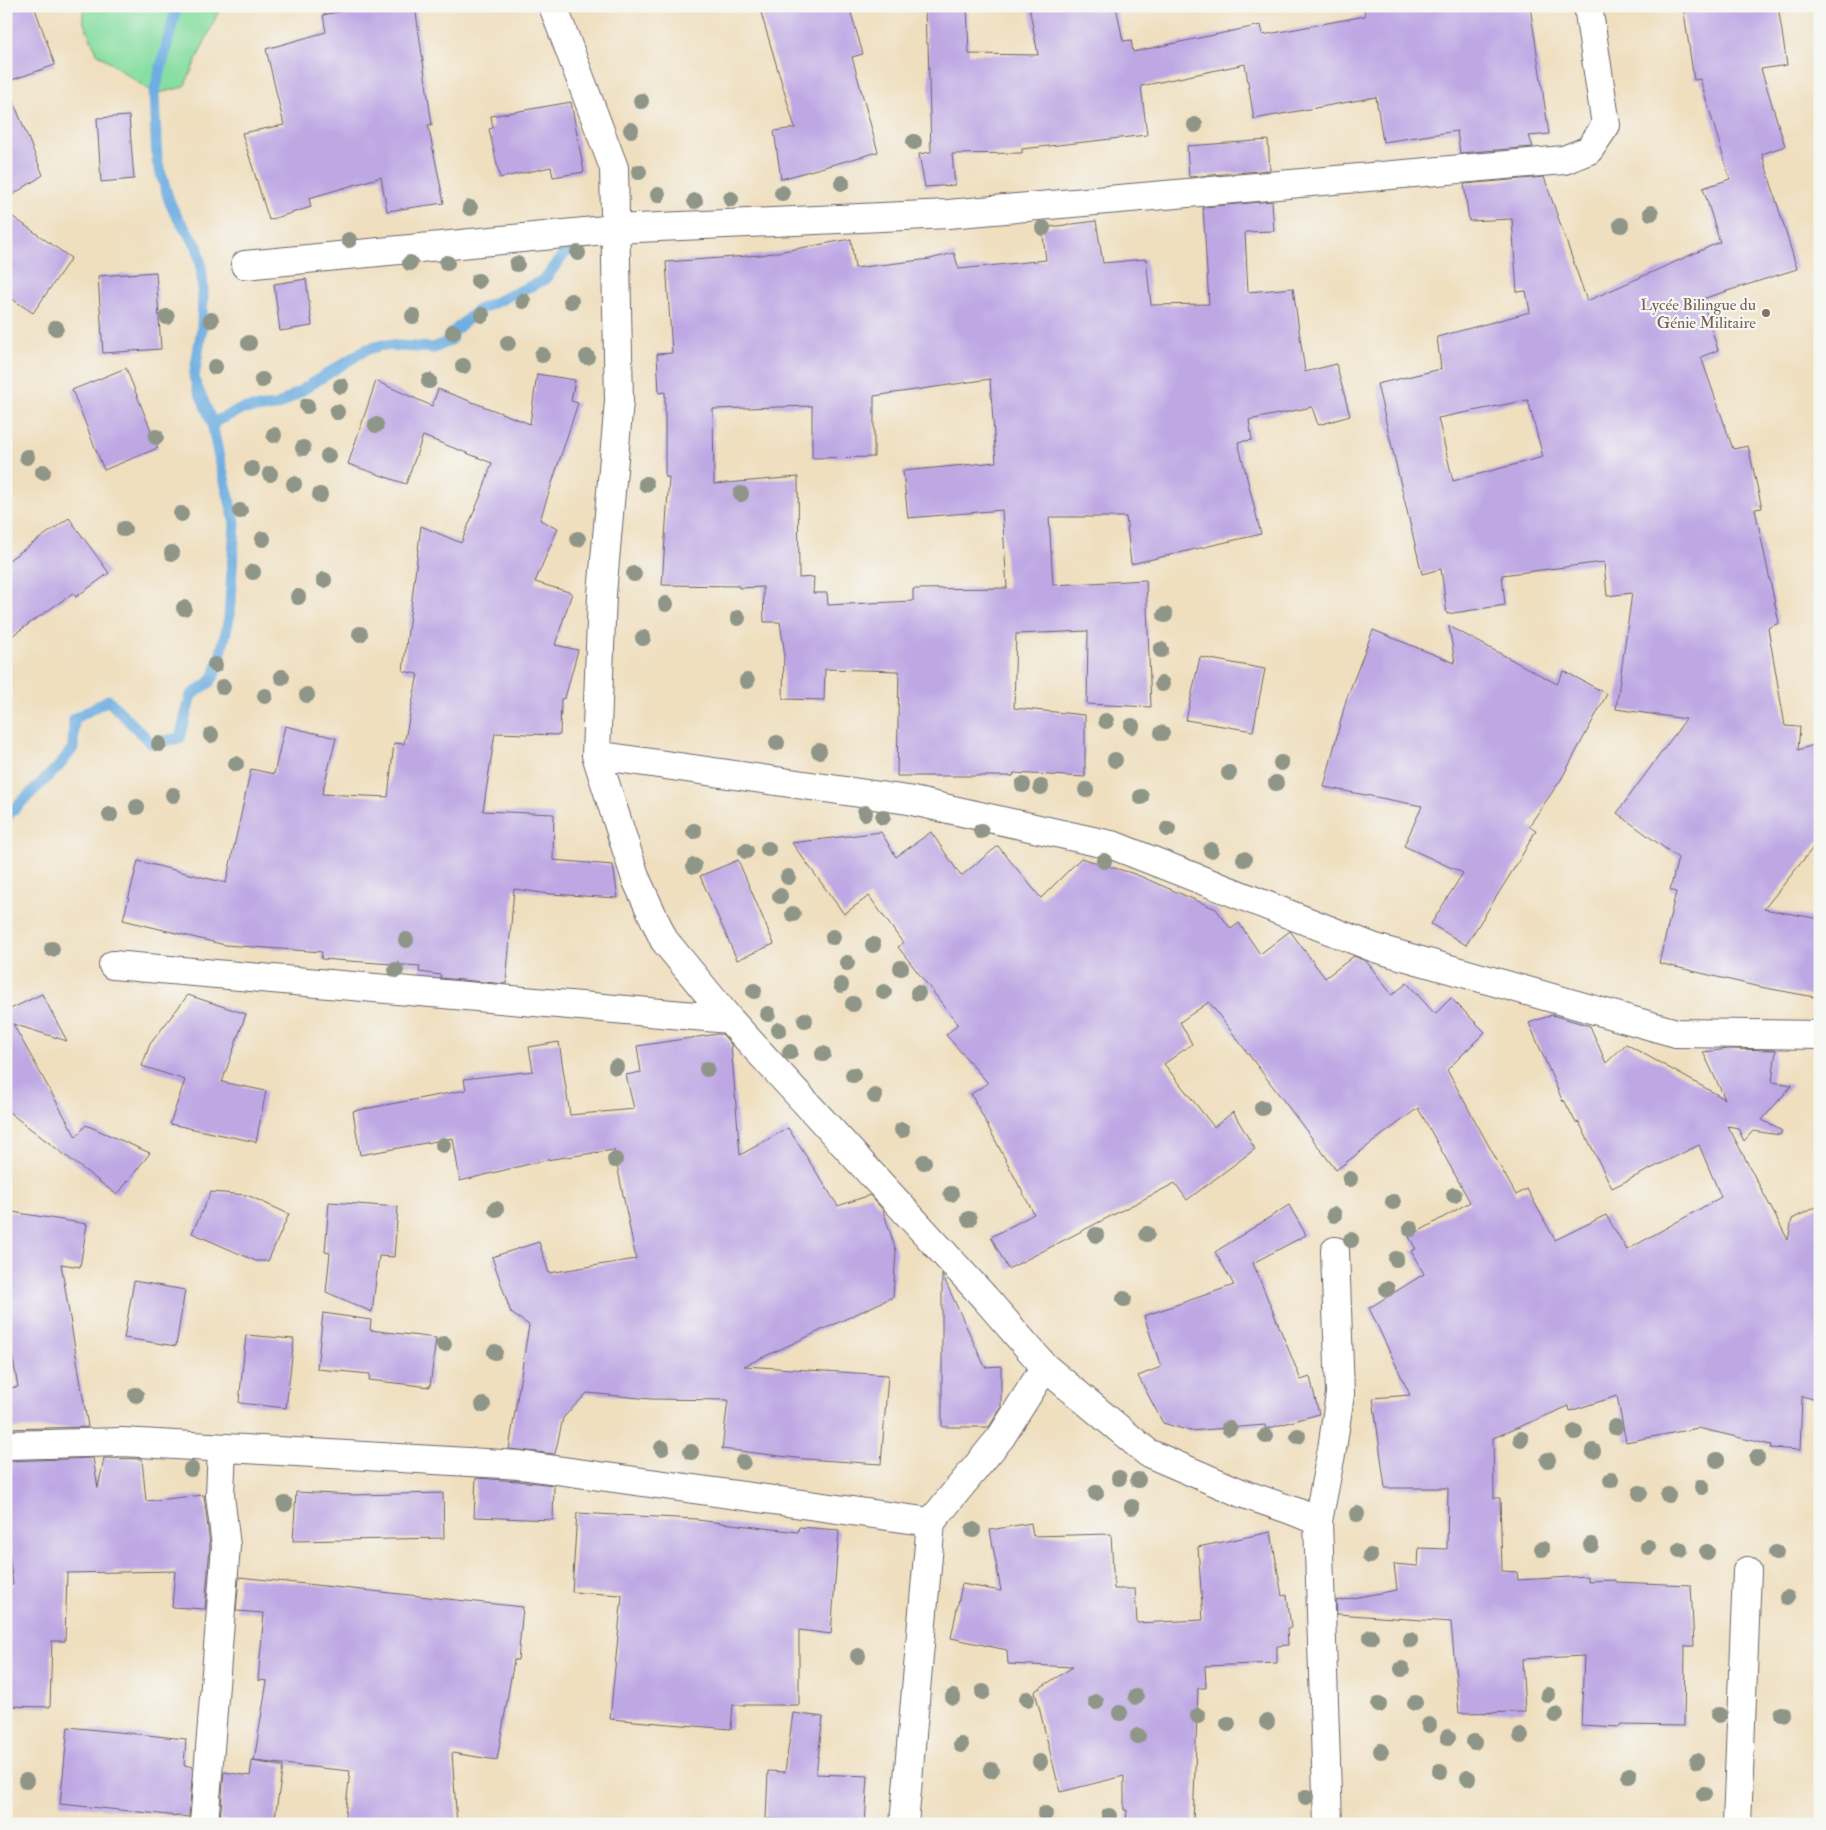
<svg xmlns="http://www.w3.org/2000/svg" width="1826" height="1830" font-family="'IM FELL Double Pica',serif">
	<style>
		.green { fill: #87dea2; stroke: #54806e }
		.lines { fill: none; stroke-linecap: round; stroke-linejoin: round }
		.stream { stroke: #6dade0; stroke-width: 11 }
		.building { fill: #bea8e4; fill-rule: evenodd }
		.street-casing { stroke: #6a6469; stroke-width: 30 }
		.street { stroke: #fff; stroke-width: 28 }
		.tree { fill: #8f9687 }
		.education-dot { fill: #8d6e63; stroke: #f6f6f2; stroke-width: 2 }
		.labels { text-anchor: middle; stroke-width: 4.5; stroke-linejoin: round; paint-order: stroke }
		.education-label { font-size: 16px; fill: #785e54; stroke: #f6f6f2; text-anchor: end }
	</style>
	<rect width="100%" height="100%" fill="#f6f6f2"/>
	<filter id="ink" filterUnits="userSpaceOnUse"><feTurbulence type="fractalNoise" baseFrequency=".02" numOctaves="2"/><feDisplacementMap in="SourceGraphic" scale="10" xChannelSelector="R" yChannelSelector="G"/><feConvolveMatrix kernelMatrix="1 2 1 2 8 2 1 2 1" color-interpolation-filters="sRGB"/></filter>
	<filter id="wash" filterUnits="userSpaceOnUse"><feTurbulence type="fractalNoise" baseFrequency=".0096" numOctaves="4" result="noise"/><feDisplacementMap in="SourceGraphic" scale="20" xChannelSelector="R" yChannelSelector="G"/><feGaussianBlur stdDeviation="1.12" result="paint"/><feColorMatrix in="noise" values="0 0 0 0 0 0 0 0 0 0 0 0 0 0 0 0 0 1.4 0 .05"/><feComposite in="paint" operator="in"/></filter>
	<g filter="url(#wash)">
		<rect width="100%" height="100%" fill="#efdfbf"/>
		<path class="green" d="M83 6H221L184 87 154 94 97 53 83 21Z"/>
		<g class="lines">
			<path class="stream" d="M212 423 242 409 277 406 365 350 382 345 434 348 451 340 453 332 478 310 544 280 565 253 597 240
				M6 817 59 766 73 748 74 719 108 700 151 743 180 738 191 695 209 683 214 676 221 653 229 618 235 522 218 453 212 423 203 400 198 390 194 377 202 327 203 290 201 265 197 246 175 214 169 200 157 161 154 94 177 6"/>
		</g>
		<g id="blocks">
			<path class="building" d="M6 6H34L55 65 6 82Z
				M346 6H415L432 125H428L444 203 387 211 381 177 309 198 311 207 269 220 242 133 284 125 266 49 326 32 323 15 347 10Z
				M759 6H849L863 54 852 57 878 152 781 179 774 131 795 128Z
				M925 6H967L969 54 1038 55 1029 6H1116L1123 41 1131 40 1133 52 1261 25 1263 35 1365 16 1363 6H1530L1549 134 1529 136 1533 147 1460 153 1457 131 1383 142 1376 97 1254 119 1245 64 1141 86 1147 135 1022 149V153L952 154 955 185 925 187 919 154 931 152 928 43H926Z
				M1683 6H1778L1787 65 1761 69 1785 146 1762 154 1797 269 1702 299 1718 350 1701 357 1733 449 1748 446 1762 508 1755 509 1779 623 1768 628 1785 726 1800 727 1798 750 1820 743V839L1764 909 1820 919V998L1755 986 1659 963 1676 892 1670 890 1678 858 1617 813 1686 719 1616 709 1632 593 1607 596 1604 562 1502 575 1505 605 1447 614 1441 569 1422 574 1377 384 1441 369 1437 337 1530 312 1526 291 1517 292 1512 219 1469 221 1464 184 1544 177 1587 301 1720 242 1703 188 1730 179 1700 79 1694 80ZM1528 400 1543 457 1453 481 1438 418Z
				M6 88H8L43 175 6 199Z
				M571 102 584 172 553 177 551 167 500 178 489 129 493 128 491 116Z
				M129 116 134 179 101 182 97 118Z
				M1268 140 1270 170 1189 177 1187 146Z
				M1272 201 1274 231 1245 232 1248 292 1293 288 1305 372 1336 364 1350 416 1318 425 1312 407 1249 420 1252 440 1238 442 1261 534 1131 564 1126 517H1049L1053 585 1146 580 1151 707 1087 704 1088 631 1016 634 1014 708 1085 715V777L1014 773 1013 776H897L899 671 825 669 824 700 783 699 784 649 780 622H764L763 587 739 588V586L662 585 669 477H665V392L659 393 657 354 672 353 666 262 761 255 851 239 855 268 930 259 954 253 959 269 1046 260 1042 228 1096 221 1103 263 1146 259 1151 305 1209 304 1203 207ZM990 379 996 462 903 471 908 518 1002 510 1007 588 913 589V601L828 605 827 593H813L814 577 799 578 798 477 714 484 713 409 812 406V458L874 457V396Z
				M6 212 71 258 33 313 6 295Z
				M156 272 161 349 103 353 98 276Z
				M306 279 312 326 280 331 274 284Z
				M126 368 158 448 104 470 72 390Z
				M537 374 575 380 571 401 578 403 540 520 558 528 535 582 572 593 555 645 578 650 565 698 561 699 560 735 495 733 483 811 554 814 553 860 613 865 618 898 550 894 514 889 506 984 440 978 441 975 419 972 420 966 321 959 322 952 225 945 123 920 138 861 226 883 251 769 274 774 285 726 336 738 322 794 388 797 394 743 404 744 418 674 403 671 421 526 461 543 481 495 492 463 423 436 406 484 348 464 376 381 432 406 438 389 530 424Z
				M69 518 109 573 76 597 73 593 6 640V562Z
				M1449 626 1557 684 1564 671 1607 694 1562 778 1529 826 1536 830 1520 859 1466 945 1431 924 1463 873 1404 846 1422 806 1324 787 1346 700 1373 630 1455 663Z
				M1200 657 1265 669 1253 731 1186 720Z
				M881 832 896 857 931 832 961 876 998 846 1041 898 1081 858 1135 874 1216 909 1231 929 1239 923 1260 954 1290 931 1325 978 1354 956 1367 962 1392 995 1407 983 1435 1014 1451 998 1485 1032 1447 1070 1516 1195 1527 1189 1555 1240 1606 1215 1627 1250 1721 1197 1699 1145 1612 1188 1579 1122 1576 1123 1564 1100 1563 1102 1529 1023 1552 1015 1590 1026 1606 1063 1626 1044 1725 1099 1703 1052 1728 1049 1776 1050 1772 1082 1792 1085 1762 1120 1782 1131 1780 1135 1753 1131 1744 1141 1738 1128 1728 1126 1788 1240 1792 1219 1820 1205V1401L1802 1396 1800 1450 1770 1448 1771 1445 1698 1428 1626 1442 1617 1396 1570 1411 1569 1406 1493 1438 1494 1498H1500L1502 1571 1517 1572 1518 1580 1588 1576V1581L1616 1580V1582L1691 1585 1694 1646H1685L1684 1726 1620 1725V1727L1581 1725 1584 1656 1522 1659 1525 1712 1459 1713 1451 1622 1337 1614 1336 1601 1397 1590 1394 1564 1418 1566 1419 1548 1447 1549 1448 1488H1385L1373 1398 1410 1395 1369 1308 1424 1274 1411 1251 1416 1249 1409 1237 1470 1202 1418 1108 1336 1170 1209 1002 1180 1022 1192 1044 1164 1064 1214 1127 1233 1112 1255 1149 1187 1200 1175 1183 1008 1269 991 1237 1034 1214 971 1094 988 1083 946 1035 958 1024 898 947 903 943 869 896 844 914 792 843Z
				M738 860 774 944 737 960 700 876Z
				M42 994 67 1041 13 1024 76 1137 86 1125 150 1153 117 1195 6 1110V1011Z
				M188 995 246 1014 222 1082 266 1091 256 1142 170 1124 185 1080 142 1066 150 1044Z
				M718 1034H722L731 1044 740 1155 788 1128 838 1206 870 1195 883 1210 896 1251 893 1297 744 1366 888 1375 881 1464 805 1459 722 1449 728 1400 651 1399 587 1393 563 1418 555 1454 509 1449 529 1325 511 1313 492 1257 539 1242 549 1273 636 1259 614 1150 546 1160 460 1181 453 1138 360 1155 353 1111 466 1090 464 1079 533 1071 529 1047 559 1042 570 1115 634 1109 626 1075 641 1072 637 1046Z
				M211 1192 247 1195 289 1214 268 1261H256L192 1233Z
				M329 1202 398 1207 394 1257 379 1256 372 1312 326 1292 330 1253 325 1252Z
				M1289 1205 1306 1235 1253 1263 1301 1380 1310 1377 1319 1414 1266 1429 1265 1425 1190 1431 1163 1423 1138 1376 1161 1367 1144 1316 1234 1285 1215 1252Z
				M6 1211 87 1224 80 1267 61 1264 88 1427 6 1429V1388L18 1387 6 1322Z
				M942 1274 985 1367 1001 1366V1408L989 1427H942Z
				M134 1281 185 1290 176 1346 124 1338Z
				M323 1313 371 1320 370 1330 436 1338 430 1387 369 1380 370 1374 317 1369Z
				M246 1335 294 1339 286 1408 239 1403Z
				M93 1458 98 1488 104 1458 142 1459 146 1501 204 1495 210 1546 205 1609 172 1607 175 1571 67 1573 65 1641H52L50 1707 6 1706V1585H13L6 1530V1461Z
				M476 1478 518 1481 554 1485 553 1520 474 1517Z
				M296 1492 354 1495 443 1493 444 1538 293 1541Z
				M577 1513 697 1519V1520L798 1532 799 1527 839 1530 831 1634 799 1630V1705H733L731 1729 610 1719 622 1595 572 1592Z
				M1031 1523 1033 1536 1111 1534 1114 1589H1135L1137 1623 1203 1620 1198 1547 1271 1532 1282 1596 1287 1595 1291 1628H1287L1288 1645 1277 1646V1663L1205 1666 1206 1688H1198L1193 1824H1126L1127 1810H1124V1776L1060 1792 1035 1691 1073 1667 1008 1664 1007 1650 951 1638 962 1584 1001 1591 990 1530Z
				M239 1577 523 1607 518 1660H514L497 1760 452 1753 457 1824H344L350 1771 254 1761 267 1681 258 1680 264 1613 236 1611Z
				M793 1713 823 1717 816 1774 868 1776 865 1824 766 1819 768 1771 785 1772Z
				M68 1727 186 1739 184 1765 193 1767 189 1817 60 1804Z
				M252 1761 283 1766 274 1824H227L228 1821 220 1820 224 1772 250 1776Z"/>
		</g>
	</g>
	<g filter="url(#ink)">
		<use href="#blocks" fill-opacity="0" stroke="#6a6469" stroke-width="1"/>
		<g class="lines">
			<g class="street-casing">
				<path id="street" d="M553 6 614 168 619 401 602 594 596 755 636 879 664 940 729 1019 985 1298 1045 1367
					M245 265 615 229 948 214 1564 160 1589 150 1606 125 1588 6
					M596 755 908 800 1115 846 1375 948 1676 1033 1820 1035
					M113 965 729 1019
					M6 1445 123 1442 520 1465 931 1522 1001 1437 1045 1367 1148 1453 1241 1493 1291 1510 1318 1521 1328 1824
					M1318 1521 1332 1449 1340 1394 1335 1251
					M204 1824 226 1546 220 1495 222 1448
					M904 1824 931 1522
					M1737 1824 1747 1571"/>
			</g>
			<use href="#street" class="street"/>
		</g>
		<g class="tree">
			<circle cx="641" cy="101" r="8"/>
			<circle cx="1195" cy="125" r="8"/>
			<circle cx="631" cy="130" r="8"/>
			<circle cx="914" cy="142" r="8"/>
			<circle cx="639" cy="172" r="8"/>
			<circle cx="842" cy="183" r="8"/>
			<circle cx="782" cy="193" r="8"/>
			<circle cx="658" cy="195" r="8"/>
			<circle cx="731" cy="199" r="8"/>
			<circle cx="695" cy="201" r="8"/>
			<circle cx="470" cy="208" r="8"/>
			<circle cx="1651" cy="213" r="8"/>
			<circle cx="1621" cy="225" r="8"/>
			<circle cx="1043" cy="228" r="8"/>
			<circle cx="349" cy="240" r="8"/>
			<circle cx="578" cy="253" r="8"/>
			<circle cx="410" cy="263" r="8"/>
			<circle cx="447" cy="263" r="8"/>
			<circle cx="517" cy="264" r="8"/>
			<circle cx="478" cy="281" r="8"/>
			<circle cx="523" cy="301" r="8"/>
			<circle cx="571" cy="301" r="8"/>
			<circle cx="482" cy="315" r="8"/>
			<circle cx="413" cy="316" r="8"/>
			<circle cx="167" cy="317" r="8"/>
			<circle cx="211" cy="320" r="8"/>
			<circle cx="56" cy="328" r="8"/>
			<circle cx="453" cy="332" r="8"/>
			<circle cx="249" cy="343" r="8"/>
			<circle cx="508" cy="343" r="8"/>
			<circle cx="542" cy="355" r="8"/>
			<circle cx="587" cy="357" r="8"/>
			<circle cx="463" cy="366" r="8"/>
			<circle cx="215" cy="367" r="8"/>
			<circle cx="262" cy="380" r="8"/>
			<circle cx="429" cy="381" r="8"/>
			<circle cx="341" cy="386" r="8"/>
			<circle cx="307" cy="406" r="8"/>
			<circle cx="337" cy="412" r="8"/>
			<circle cx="376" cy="425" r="8"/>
			<circle cx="274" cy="435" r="8"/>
			<circle cx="156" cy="437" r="8"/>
			<circle cx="303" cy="448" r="8"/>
			<circle cx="328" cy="456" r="8"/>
			<circle cx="27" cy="457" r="8"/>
			<circle cx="252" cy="469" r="8"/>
			<circle cx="43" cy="472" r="8"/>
			<circle cx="270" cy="474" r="8"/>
			<circle cx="294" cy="484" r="8"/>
			<circle cx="646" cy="484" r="8"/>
			<circle cx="741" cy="494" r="8"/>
			<circle cx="320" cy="495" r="8"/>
			<circle cx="240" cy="511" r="8"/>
			<circle cx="181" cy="514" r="8"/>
			<circle cx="124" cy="529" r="8"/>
			<circle cx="263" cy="539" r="8"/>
			<circle cx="578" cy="539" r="8"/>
			<circle cx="172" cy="553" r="8"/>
			<circle cx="253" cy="572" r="8"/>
			<circle cx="634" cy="574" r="8"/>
			<circle cx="324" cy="580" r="8"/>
			<circle cx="298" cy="597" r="8"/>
			<circle cx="666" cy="604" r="8"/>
			<circle cx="184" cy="608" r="8"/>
			<circle cx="1165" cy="615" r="8"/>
			<circle cx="738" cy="618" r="8"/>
			<circle cx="360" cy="634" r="8"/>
			<circle cx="643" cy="638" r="8"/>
			<circle cx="1161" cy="650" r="8"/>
			<circle cx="215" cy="665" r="8"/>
			<circle cx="282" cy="677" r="8"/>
			<circle cx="747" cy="681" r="8"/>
			<circle cx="1162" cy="684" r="8"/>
			<circle cx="223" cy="687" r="8"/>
			<circle cx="307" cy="695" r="8"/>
			<circle cx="265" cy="696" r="8"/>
			<circle cx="1106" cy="721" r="8"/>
			<circle cx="1132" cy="726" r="8"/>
			<circle cx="1162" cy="733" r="8"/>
			<circle cx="211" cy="735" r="8"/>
			<circle cx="777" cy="743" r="8"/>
			<circle cx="159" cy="744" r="8"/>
			<circle cx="819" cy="751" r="8"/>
			<circle cx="1115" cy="760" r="8"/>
			<circle cx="1281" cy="763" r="8"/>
			<circle cx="236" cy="764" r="8"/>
			<circle cx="1229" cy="773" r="8"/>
			<circle cx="1276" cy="783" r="8"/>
			<circle cx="1023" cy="785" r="8"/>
			<circle cx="1041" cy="787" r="8"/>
			<circle cx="1086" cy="790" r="8"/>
			<circle cx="173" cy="795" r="8"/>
			<circle cx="1141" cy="797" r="8"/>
			<circle cx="137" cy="807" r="8"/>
			<circle cx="865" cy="813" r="8"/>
			<circle cx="110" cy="815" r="8"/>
			<circle cx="883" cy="817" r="8"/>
			<circle cx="1168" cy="829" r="8"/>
			<circle cx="694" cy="831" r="8"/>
			<circle cx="981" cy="831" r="8"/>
			<circle cx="768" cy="849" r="8"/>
			<circle cx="1211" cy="850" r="8"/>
			<circle cx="746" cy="851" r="8"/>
			<circle cx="1244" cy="859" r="8"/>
			<circle cx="1104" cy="861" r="8"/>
			<circle cx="694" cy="866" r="8"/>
			<circle cx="788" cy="877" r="8"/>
			<circle cx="780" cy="896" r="8"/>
			<circle cx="793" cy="914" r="8"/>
			<circle cx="833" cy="937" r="8"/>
			<circle cx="406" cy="940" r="8"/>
			<circle cx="873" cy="945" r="8"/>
			<circle cx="52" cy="949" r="8"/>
			<circle cx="847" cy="963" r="8"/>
			<circle cx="901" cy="968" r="8"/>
			<circle cx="396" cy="970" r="8"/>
			<circle cx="841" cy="985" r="8"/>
			<circle cx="754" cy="991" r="8"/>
			<circle cx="884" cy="992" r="8"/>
			<circle cx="918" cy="993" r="8"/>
			<circle cx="853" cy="1004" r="8"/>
			<circle cx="768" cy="1014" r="8"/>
			<circle cx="805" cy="1020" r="8"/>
			<circle cx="779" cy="1030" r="8"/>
			<circle cx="790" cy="1052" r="8"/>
			<circle cx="823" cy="1054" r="8"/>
			<circle cx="616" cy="1067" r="8"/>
			<circle cx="707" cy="1069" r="8"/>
			<circle cx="853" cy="1075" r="8"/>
			<circle cx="875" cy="1096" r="8"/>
			<circle cx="1262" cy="1108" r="8"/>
			<circle cx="902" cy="1130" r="8"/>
			<circle cx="443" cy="1145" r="8"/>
			<circle cx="615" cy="1160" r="8"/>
			<circle cx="924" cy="1162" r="8"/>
			<circle cx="1350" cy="1179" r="8"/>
			<circle cx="951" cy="1194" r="8"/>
			<circle cx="1454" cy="1195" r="8"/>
			<circle cx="1393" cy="1202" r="8"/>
			<circle cx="496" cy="1209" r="8"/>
			<circle cx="1334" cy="1215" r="8"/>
			<circle cx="969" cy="1219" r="8"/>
			<circle cx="1411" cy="1229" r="8"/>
			<circle cx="1147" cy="1234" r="8"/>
			<circle cx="1096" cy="1235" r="8"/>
			<circle cx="1351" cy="1240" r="8"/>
			<circle cx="1396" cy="1259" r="8"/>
			<circle cx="1387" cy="1289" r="8"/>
			<circle cx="1124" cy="1299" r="8"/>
			<circle cx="444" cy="1344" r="8"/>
			<circle cx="495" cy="1352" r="8"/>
			<circle cx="136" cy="1395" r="8"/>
			<circle cx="483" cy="1405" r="8"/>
			<circle cx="1615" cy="1427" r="8"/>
			<circle cx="1229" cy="1428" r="8"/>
			<circle cx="1575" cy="1432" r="8"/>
			<circle cx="1266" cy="1436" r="8"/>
			<circle cx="1298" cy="1436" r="8"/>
			<circle cx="1521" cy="1439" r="8"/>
			<circle cx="662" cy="1448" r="8"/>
			<circle cx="1593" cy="1451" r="8"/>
			<circle cx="691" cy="1452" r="8"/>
			<circle cx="1757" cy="1458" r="8"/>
			<circle cx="1548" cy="1460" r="8"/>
			<circle cx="1717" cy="1460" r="8"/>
			<circle cx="743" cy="1462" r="8"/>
			<circle cx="191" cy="1469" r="8"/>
			<circle cx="1119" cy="1478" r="8"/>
			<circle cx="1138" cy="1480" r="8"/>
			<circle cx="1611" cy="1480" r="8"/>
			<circle cx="1702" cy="1487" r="8"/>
			<circle cx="1096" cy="1493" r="8"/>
			<circle cx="1640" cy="1493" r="8"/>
			<circle cx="1668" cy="1495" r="8"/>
			<circle cx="285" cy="1504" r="8"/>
			<circle cx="1132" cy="1507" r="8"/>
			<circle cx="1357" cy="1514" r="8"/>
			<circle cx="973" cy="1530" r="8"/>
			<circle cx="1591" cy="1545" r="8"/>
			<circle cx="1648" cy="1547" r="8"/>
			<circle cx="1542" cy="1549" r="8"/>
			<circle cx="1680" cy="1550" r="8"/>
			<circle cx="1707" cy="1552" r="8"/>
			<circle cx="1776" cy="1553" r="8"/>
			<circle cx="1370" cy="1556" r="8"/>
			<circle cx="1787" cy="1598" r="8"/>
			<circle cx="1371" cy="1637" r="8"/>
			<circle cx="1410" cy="1640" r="8"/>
			<circle cx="858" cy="1656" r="8"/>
			<circle cx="1402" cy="1669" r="8"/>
			<circle cx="983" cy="1692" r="8"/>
			<circle cx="1548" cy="1695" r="8"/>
			<circle cx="953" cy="1697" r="8"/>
			<circle cx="1136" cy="1697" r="8"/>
			<circle cx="1027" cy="1699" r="8"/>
			<circle cx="1096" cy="1702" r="8"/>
			<circle cx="1415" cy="1703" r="8"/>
			<circle cx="1379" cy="1705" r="8"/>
			<circle cx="1120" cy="1713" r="8"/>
			<circle cx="1782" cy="1714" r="8"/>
			<circle cx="1556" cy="1715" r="8"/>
			<circle cx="1719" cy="1715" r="8"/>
			<circle cx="1198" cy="1716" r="8"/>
			<circle cx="1267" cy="1722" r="8"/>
			<circle cx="1228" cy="1724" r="8"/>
			<circle cx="1429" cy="1725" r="8"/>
			<circle cx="1138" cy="1736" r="8"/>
			<circle cx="1521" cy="1736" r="8"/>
			<circle cx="1448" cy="1737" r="8"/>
			<circle cx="1474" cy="1742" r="8"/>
			<circle cx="961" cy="1745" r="8"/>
			<circle cx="1381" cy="1751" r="8"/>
			<circle cx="1697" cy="1761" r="8"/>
			<circle cx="1040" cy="1762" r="8"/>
			<circle cx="991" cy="1770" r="8"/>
			<circle cx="1440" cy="1771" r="8"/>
			<circle cx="1629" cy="1775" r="8"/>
			<circle cx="1468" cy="1778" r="8"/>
			<circle cx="26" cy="1781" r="8"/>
			<circle cx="1704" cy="1794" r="8"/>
			<circle cx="1306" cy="1797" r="8"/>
			<circle cx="1045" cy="1814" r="8"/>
			<circle cx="1109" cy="1816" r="8"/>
		</g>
	</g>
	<circle class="education-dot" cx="1766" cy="313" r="5"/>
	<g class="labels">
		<g class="education-label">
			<text x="1756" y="310">Lycée Bilingue du<tspan x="1756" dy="18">Génie Militaire</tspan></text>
		</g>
	</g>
	<rect width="1826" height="1830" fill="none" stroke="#f6f6f2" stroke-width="25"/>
</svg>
